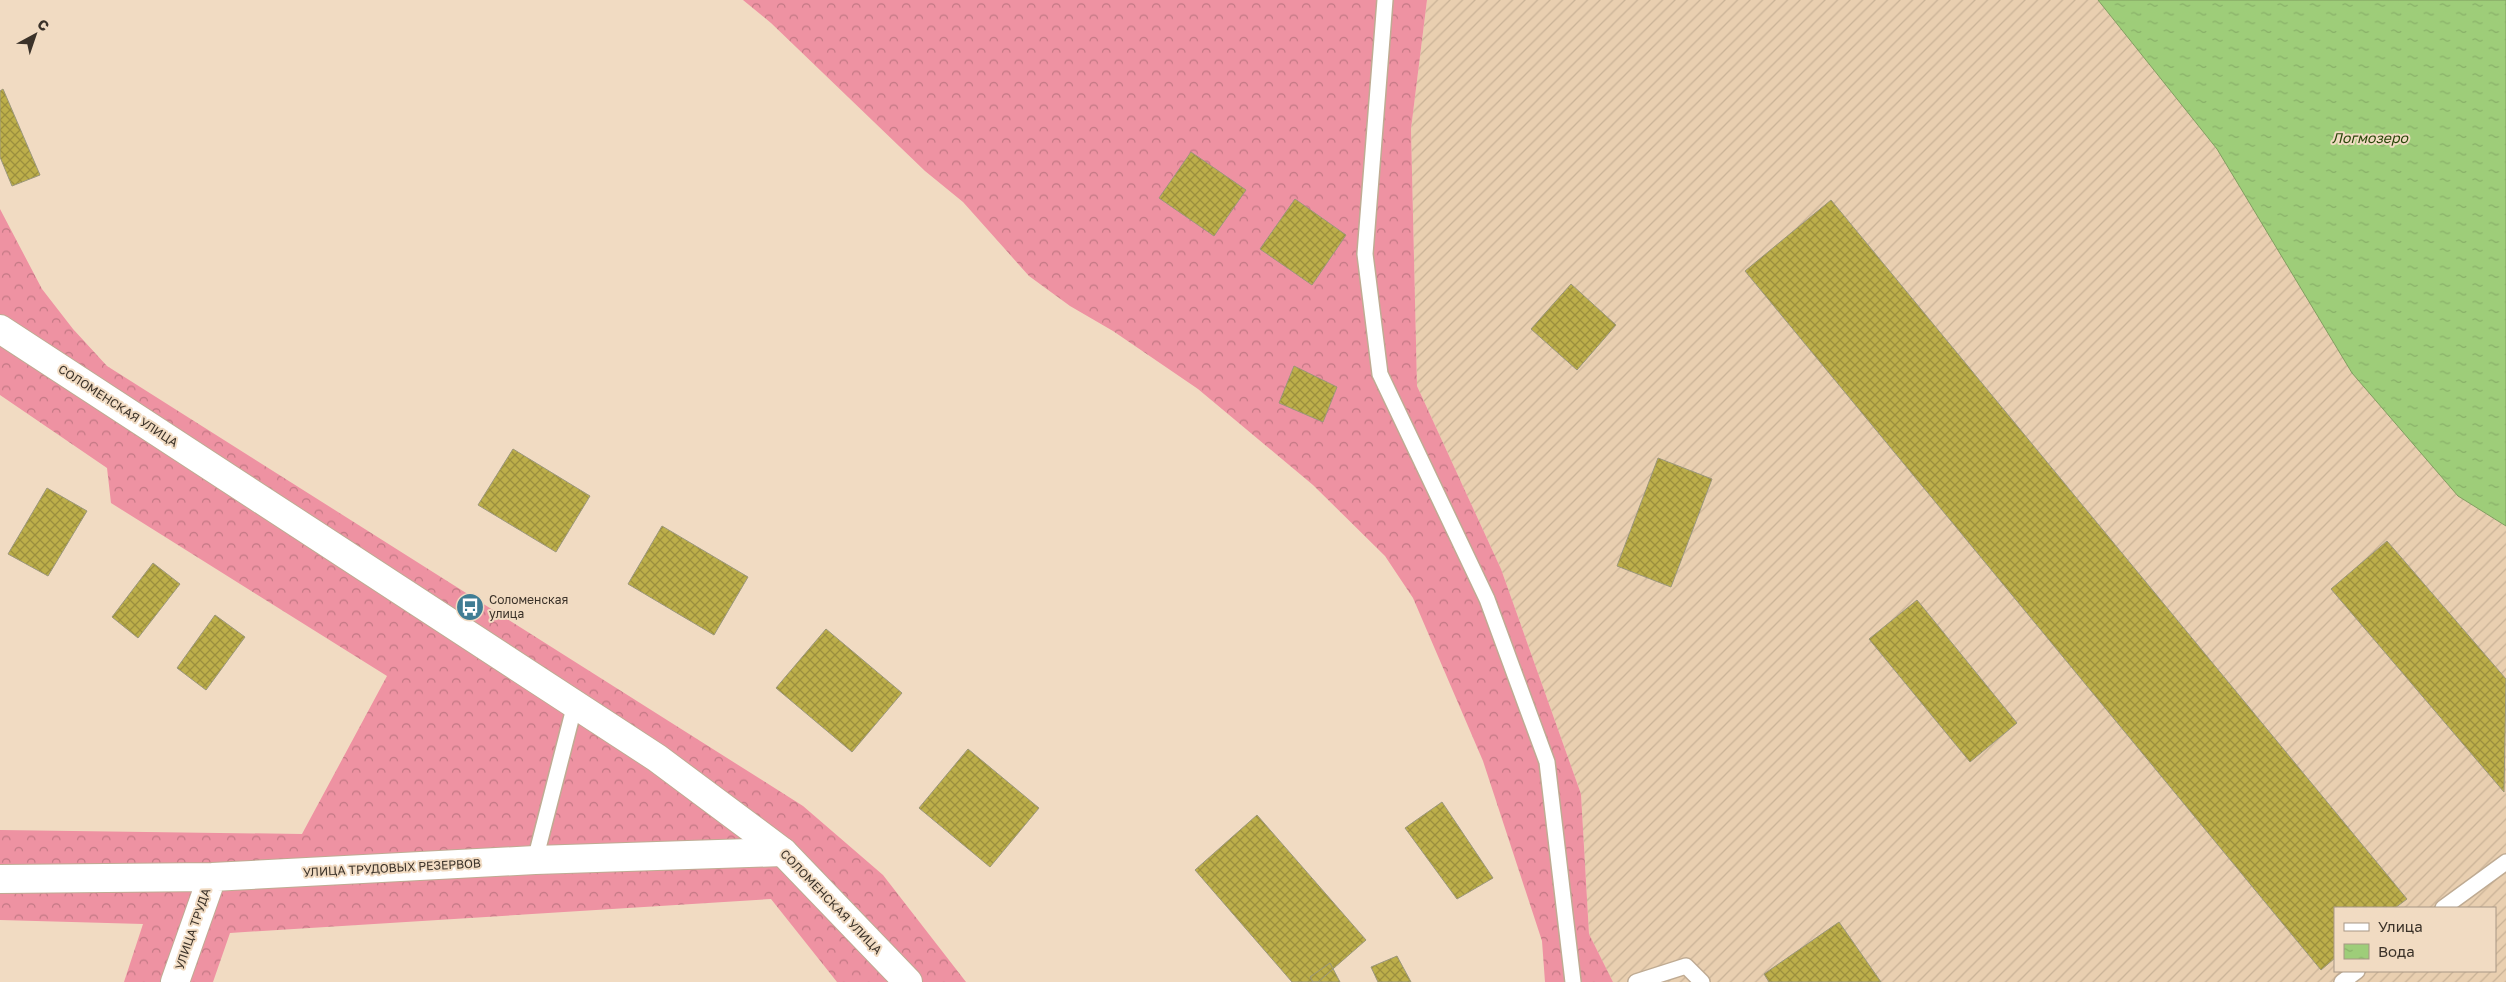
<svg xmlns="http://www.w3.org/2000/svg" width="2506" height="982" font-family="'Golos Text',sans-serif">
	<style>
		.industrial { fill: url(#industrial-furrows); fill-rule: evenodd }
		.forest { fill: url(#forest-crowns) }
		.water { fill: url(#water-ripples); stroke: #809e61 }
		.building { fill: url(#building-cross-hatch); stroke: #9b977a }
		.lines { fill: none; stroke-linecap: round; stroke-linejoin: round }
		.lane-casing { stroke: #bfab93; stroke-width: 18 }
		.street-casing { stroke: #bfab93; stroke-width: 30 }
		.secondary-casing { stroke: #bfab93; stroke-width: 30 }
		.lane { stroke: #fff; stroke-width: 15 }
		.street { stroke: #fff; stroke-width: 28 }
		.secondary { stroke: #fff; stroke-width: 28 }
		.labels { text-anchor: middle; stroke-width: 4; stroke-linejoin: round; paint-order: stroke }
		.street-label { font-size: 12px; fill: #3b3229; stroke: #f1dbc2 }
		.poi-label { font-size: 12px; fill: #3b3229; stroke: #f1dbc2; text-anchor: start }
		.water-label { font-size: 14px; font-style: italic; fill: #284508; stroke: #f1dbc2 }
	</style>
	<defs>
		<pattern id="industrial-furrows" width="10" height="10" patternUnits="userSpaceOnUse" patternTransform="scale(1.25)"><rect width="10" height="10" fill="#e9cfb0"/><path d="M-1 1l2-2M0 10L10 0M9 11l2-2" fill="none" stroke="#c9b297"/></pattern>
		<pattern id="forest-crowns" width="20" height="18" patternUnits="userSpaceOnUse" patternTransform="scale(1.25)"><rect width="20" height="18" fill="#ee92a2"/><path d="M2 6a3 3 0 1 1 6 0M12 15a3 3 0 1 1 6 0" fill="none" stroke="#c27884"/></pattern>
		<pattern id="water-ripples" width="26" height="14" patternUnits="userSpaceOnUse" patternTransform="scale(1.25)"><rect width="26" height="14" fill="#9ecd79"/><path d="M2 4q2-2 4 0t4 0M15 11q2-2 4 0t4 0" fill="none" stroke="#89b069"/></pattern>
		<pattern id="building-cross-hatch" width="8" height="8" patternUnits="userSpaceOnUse" patternTransform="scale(1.25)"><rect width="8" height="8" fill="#bdaf4a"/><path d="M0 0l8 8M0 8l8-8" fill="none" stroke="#9b8f3e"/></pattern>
	</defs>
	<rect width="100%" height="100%" fill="#f1dbc2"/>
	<path class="industrial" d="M1427 0H2098L2217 149 2458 496 2506 526V982H1613L1589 934 1581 794 1501 569 1417 386 1411 129ZM2335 908H2495V971H2335Z"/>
	<path class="forest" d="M743 0H1427L1411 129 1417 386 1501 569 1581 794 1589 934 1613 982H1545L1542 941 1483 761 1413 598 1385 556 1313 485 1198 389 1113 331 1070 306 1029 276 963 202 925 171 771 23Z
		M0 209 42 289 73 329 107 366 803 806 883 875 966 982H837L771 899 230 933 213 982H124L143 924 0 920V830L302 834 387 676 111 503 107 468 0 395Z"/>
	<path class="water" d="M2098 0H2506V526L2458 496 2352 373 2217 149Z"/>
	<path class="building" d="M3 89 40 175 12 186 0 157V91Z
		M1191 152 1246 190 1214 236 1159 198Z
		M1295 199 1346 235 1312 285 1260 249Z
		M1831 200 2407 899 2395 908H2335V958L2321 970 1745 271Z
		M1571 284 1616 325 1577 370 1531 329Z
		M1294 366 1337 387 1323 422 1279 403Z
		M513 449 590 496 556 552 478 505Z
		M1658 458 1712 479 1671 587 1617 566Z
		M47 488 87 511 48 576 8 554Z
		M662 526 748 577 714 635 628 584Z
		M2387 541 2506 679 2504 792 2331 589Z
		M153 563 180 584 138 638 112 617Z
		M1917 600 2017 723 1970 762 1869 639Z
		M215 615 245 637 206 690 177 668Z
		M826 629 902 693 852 752 776 688Z
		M968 749 1039 808 990 867 919 808Z
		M1442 802 1493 878 1457 899 1405 828Z
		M1257 815 1366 940 1318 982H1292L1195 870Z
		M1839 922 1881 982H1769L1764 974Z
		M1397 956 1411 982H1378L1371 967Z
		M1330 963 1340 982H1313L1310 977Z"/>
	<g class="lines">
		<g class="lane-casing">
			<path id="lane" d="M1385 0 1365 254 1380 374 1487 599 1547 762 1573 982
				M535 860 575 704
				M2443 908 2506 862
				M1636 982 1686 966 1702 982
				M2342 982 2357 971"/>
		</g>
		<g class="street-casing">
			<path id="street" d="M0 879 212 877 535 860 783 852
				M175 982 212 877"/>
		</g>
		<g class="secondary-casing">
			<path id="secondary" d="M0 329 657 758 783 852 908 982"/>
		</g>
		<use href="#lane" class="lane"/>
		<use href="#street" class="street"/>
		<use href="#secondary" class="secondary"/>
	</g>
	<defs>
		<g id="bus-disc" transform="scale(1.4375)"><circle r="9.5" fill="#407d94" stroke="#f1dbc2"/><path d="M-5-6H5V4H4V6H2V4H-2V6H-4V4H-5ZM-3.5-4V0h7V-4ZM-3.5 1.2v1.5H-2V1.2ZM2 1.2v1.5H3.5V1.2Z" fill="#fff"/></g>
	</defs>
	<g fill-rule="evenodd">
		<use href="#bus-disc" x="470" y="607"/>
	</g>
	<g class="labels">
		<g class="street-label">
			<text transform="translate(118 406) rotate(33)" y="4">СОЛОМЕНСКАЯ УЛИЦА</text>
			<text transform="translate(392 868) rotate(-3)" y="4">УЛИЦА ТРУДОВЫХ РЕЗЕРВОВ</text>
			<text transform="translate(831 902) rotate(46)" y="4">СОЛОМЕНСКАЯ УЛИЦА</text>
			<text transform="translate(193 929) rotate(-71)" y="4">УЛИЦА ТРУДА</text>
		</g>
		<g class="poi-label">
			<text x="489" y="604">Соломенская<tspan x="489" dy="14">улица</tspan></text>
		</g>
		<g class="water-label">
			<text x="2370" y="143">Логмозеро</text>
		</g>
	</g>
	<rect x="2334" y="907" width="162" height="65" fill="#f1dbc2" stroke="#a89785"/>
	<rect x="2344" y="923" width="25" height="8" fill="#ffffff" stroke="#a89785"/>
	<text x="2378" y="932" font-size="15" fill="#3b3229">Улица</text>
	<rect x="2344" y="944" width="25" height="15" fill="url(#water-ripples)" stroke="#a89785"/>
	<text x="2378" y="957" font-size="15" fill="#3b3229">Вода</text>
	<g transform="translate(35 35) rotate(40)" stroke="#f1dbc2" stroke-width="4" paint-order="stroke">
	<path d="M0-4L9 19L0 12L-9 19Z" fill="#3b3229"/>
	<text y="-8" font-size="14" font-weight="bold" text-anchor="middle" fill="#3b3229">С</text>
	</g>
</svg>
